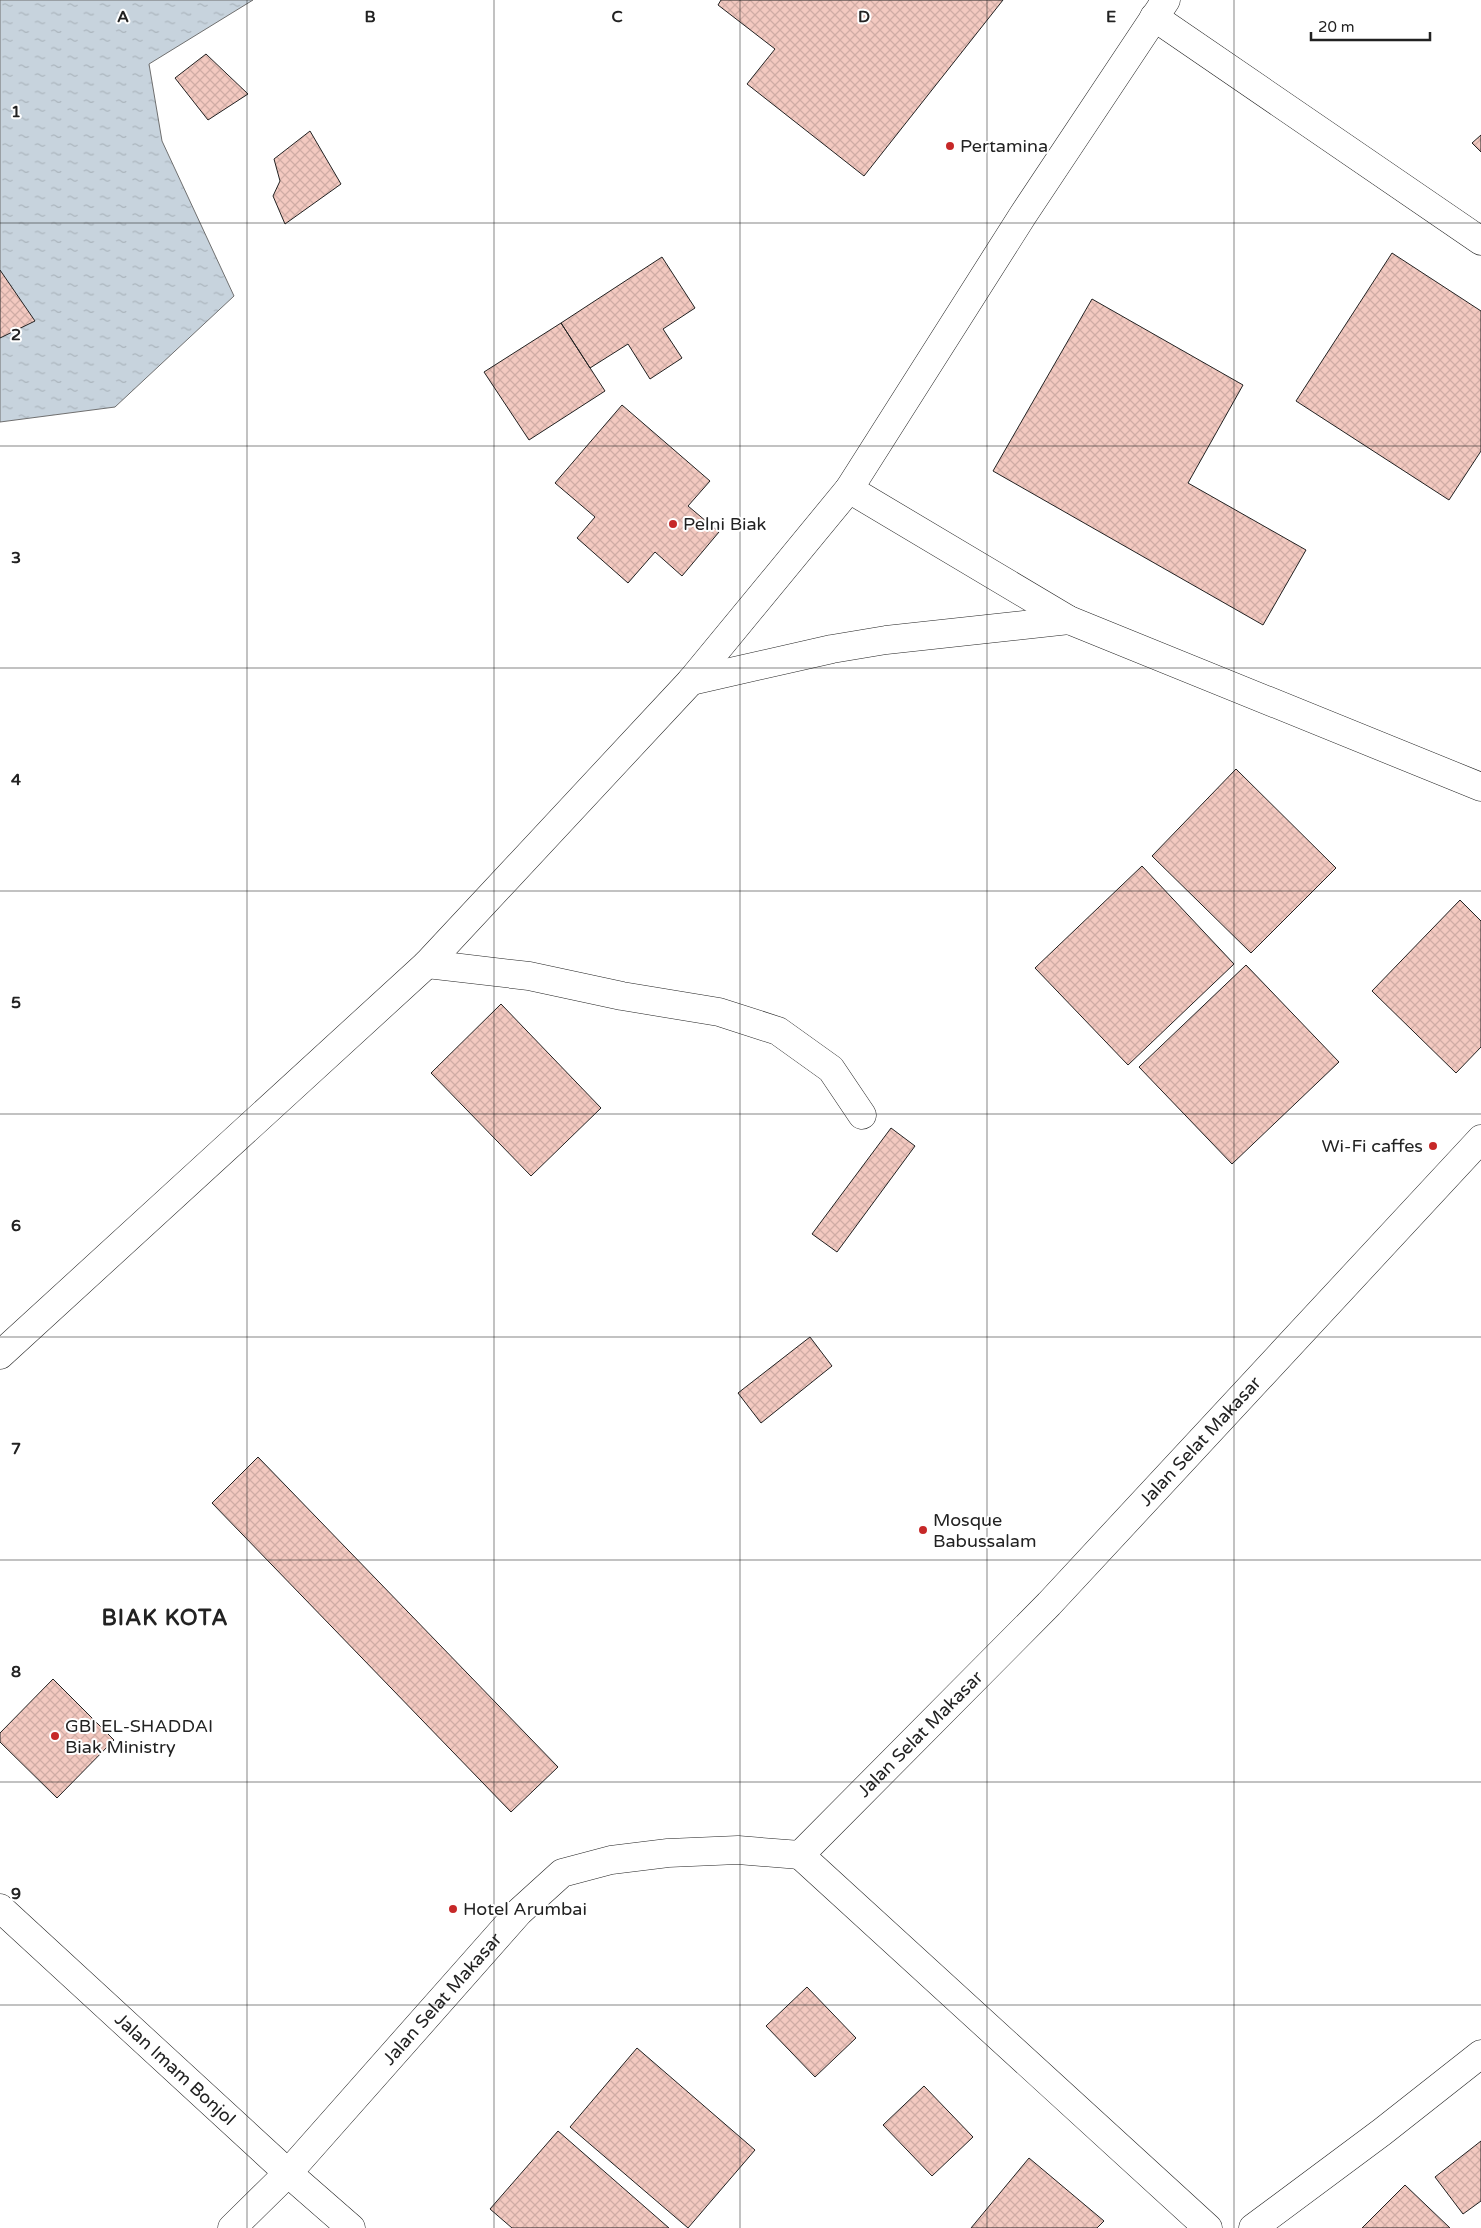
<svg xmlns="http://www.w3.org/2000/svg" width="1481" height="2228" font-family="'Varela Round',sans-serif">
	<style>
		.water { fill: url(#water-ripples); stroke: #6f6f6f }
		.building { fill: url(#building-cross-hatch); stroke: #222 }
		.lines { fill: none; stroke-linecap: round; stroke-linejoin: round }
		.minor-casing { stroke: #222; stroke-width: 29 }
		.secondary-casing { stroke: #222; stroke-width: 29 }
		.primary-casing { stroke: #222; stroke-width: 29 }
		.minor { stroke: #fff; stroke-width: 28 }
		.secondary { stroke: #fff; stroke-width: 28 }
		.primary { stroke: #fff; stroke-width: 28 }
		.grid { fill: none; stroke: #222; stroke-width: 1; stroke-opacity: 0.55 }
		.poi-dot { fill: #c62828; stroke: #fff; stroke-width: 2 }
		.labels { text-anchor: middle; stroke-width: 4; stroke-linejoin: round; paint-order: stroke }
		.poi-label { font-size: 18px; fill: #222; stroke: #fff; text-anchor: start }
		.street-label { font-size: 18px; fill: #222; stroke: #fff }
		.district-label { font-size: 22px; font-weight: bold; letter-spacing: 1px; fill: #222; stroke: #fff }
		.grid-label { font-size: 16px; text-anchor: middle; font-weight: bold; fill: #222; stroke: #fff; stroke-width: 4; stroke-linejoin: round; paint-order: stroke }
	</style>
	<defs>
		<pattern id="water-ripples" width="26" height="14" patternUnits="userSpaceOnUse" patternTransform="scale(1.25)"><rect width="26" height="14" fill="#c7d3dd"/><path d="M2 4q2-2 4 0t4 0M15 11q2-2 4 0t4 0" fill="none" stroke="#abb5bd"/></pattern>
		<pattern id="building-cross-hatch" width="8" height="8" patternUnits="userSpaceOnUse" patternTransform="scale(1.25)"><rect width="8" height="8" fill="#f3c9c0"/><path d="M0 0l8 8M0 8l8-8" fill="none" stroke="#d0aca5"/></pattern>
	</defs>
	<rect width="100%" height="100%" fill="#fff"/>
	<path class="water" d="M0 0H253L149 64 162 141 234 296 115 407 0 422Z"/>
	<path class="building" d="M721 0H1003L864 176 747 84 775 49 718 5Z
		M206 54 248 94 208 120 175 78Z
		M310 131 341 184 285 224 273 196 280 181 274 159Z
		M1481 135V152L1472 143Z
		M1392 253 1481 311V451L1449 500 1296 401Z
		M662 257 695 308 663 329 682 358 650 379 628 344 590 368 561 323Z
		M0 270 35 321 0 338Z
		M1092 299 1243 385 1188 483 1306 550 1263 625 993 471Z
		M561 323 605 391 529 440 484 372Z
		M622 405 710 481 688 506 719 532 682 576 655 552 628 583 577 538 595 517 555 483Z
		M1236 769 1336 868 1251 953 1152 856Z
		M1142 866 1234 964 1128 1065 1035 968Z
		M1460 900 1481 921V1047L1456 1073 1372 991Z
		M1246 965 1339 1062 1232 1164 1139 1067Z
		M501 1004 601 1108 531 1176 431 1073Z
		M891 1128 915 1146 837 1252 812 1234Z
		M810 1337 832 1366 761 1423 738 1393Z
		M258 1457 558 1767 511 1812 212 1503Z
		M53 1679 114 1740 57 1798 0 1742V1733Z
		M807 1987 856 2038 815 2077 766 2026Z
		M637 2048 755 2150 688 2228 570 2127Z
		M924 2086 973 2137 932 2176 883 2125Z
		M558 2131 669 2228H512L490 2209Z
		M1481 2141V2201L1463 2214 1435 2177Z
		M1029 2158 1104 2221 1097 2228H971Z
		M1405 2185 1450 2228H1362Z"/>
	<g class="lines">
		<g class="minor-casing">
			<g id="minor">
				<path d="M1154 17 1481 241"/>
				<path d="M849 489 1069 620 1481 787"/>
				<path d="M691 681 832 649 886 640 1069 620"/>
				<path d="M427 964 529 976 622 996 719 1012 778 1031 831 1069 862 1115"/>
				<path d="M800 1855 1208 2228"/>
				<path id="s1" d="M232 2228 288 2173 519 1912 562 1873 611 1860 668 1853 738 1850 800 1855 1049 1604 1481 1139"/>
				<path d="M1253 2228 1382 2132 1481 2054"/>
			</g>
		</g>
		<g class="secondary-casing">
			<path id="secondary" d="M0 1355 427 964 691 681 849 489 1023 215 1166 0"/>
		</g>
		<g class="primary-casing">
			<g id="primary">
				<path id="s2" d="M0 1908 288 2173 351 2228"/>
			</g>
		</g>
		<use href="#minor" class="minor"/>
		<use href="#secondary" class="secondary"/>
		<use href="#primary" class="primary"/>
	</g>
	<path class="grid" d="M247 0V2228M494 0V2228M740 0V2228M987 0V2228M1234 0V2228M0 223H1481M0 446H1481M0 668H1481M0 891H1481M0 1114H1481M0 1337H1481M0 1560H1481M0 1782H1481M0 2005H1481"/>
	<g class="poi-dot">
		<circle cx="950" cy="146" r="5"/>
		<circle cx="673" cy="524" r="5"/>
		<circle cx="1433" cy="1146" r="5"/>
		<circle cx="923" cy="1530" r="5"/>
		<circle cx="55" cy="1736" r="5"/>
		<circle cx="453" cy="1909" r="5"/>
	</g>
	<g class="labels">
		<g class="poi-label">
			<text x="960" y="152">Pertamina</text>
			<text x="683" y="530">Pelni Biak</text>
			<text x="1423" y="1152" text-anchor="end">Wi-Fi caffes</text>
			<text x="933" y="1526">Mosque<tspan x="933" dy="21">Babussalam</tspan></text>
			<text x="65" y="1732">GBI EL-SHADDAI<tspan x="65" dy="21">Biak Ministry</tspan></text>
			<text x="463" y="1915">Hotel Arumbai</text>
		</g>
		<g class="street-label">
			<text dy="6" stroke="none"><textPath href="#s1" startOffset="1301">Jalan Selat Makasar</textPath></text>
			<text dy="6" stroke="none"><textPath href="#s1" startOffset="896">Jalan Selat Makasar</textPath></text>
			<text dy="6" stroke="none"><textPath href="#s1" startOffset="311">Jalan Selat Makasar</textPath></text>
			<text dy="6" stroke="none"><textPath href="#s2" startOffset="238">Jalan Imam Bonjol</textPath></text>
		</g>
		<g class="district-label">
			<text x="165" y="1625">BIAK KOTA</text>
		</g>
	</g>
	<g class="grid-label">
		<text x="123" y="22">A</text>
		<text x="370" y="22">B</text>
		<text x="617" y="22">C</text>
		<text x="864" y="22">D</text>
		<text x="1111" y="22">E</text>
		<text x="16" y="117">1</text>
		<text x="16" y="340">2</text>
		<text x="16" y="563">3</text>
		<text x="16" y="785">4</text>
		<text x="16" y="1008">5</text>
		<text x="16" y="1231">6</text>
		<text x="16" y="1454">7</text>
		<text x="16" y="1677">8</text>
		<text x="16" y="1899">9</text>
	</g>
	<path d="M1311 32v8h119v-8" fill="none" stroke="#222222" stroke-width="2.5"/>
	<text x="1318" y="32" font-size="15" fill="#222222" stroke="#ffffff" stroke-width="4" paint-order="stroke">20 m</text>
</svg>
